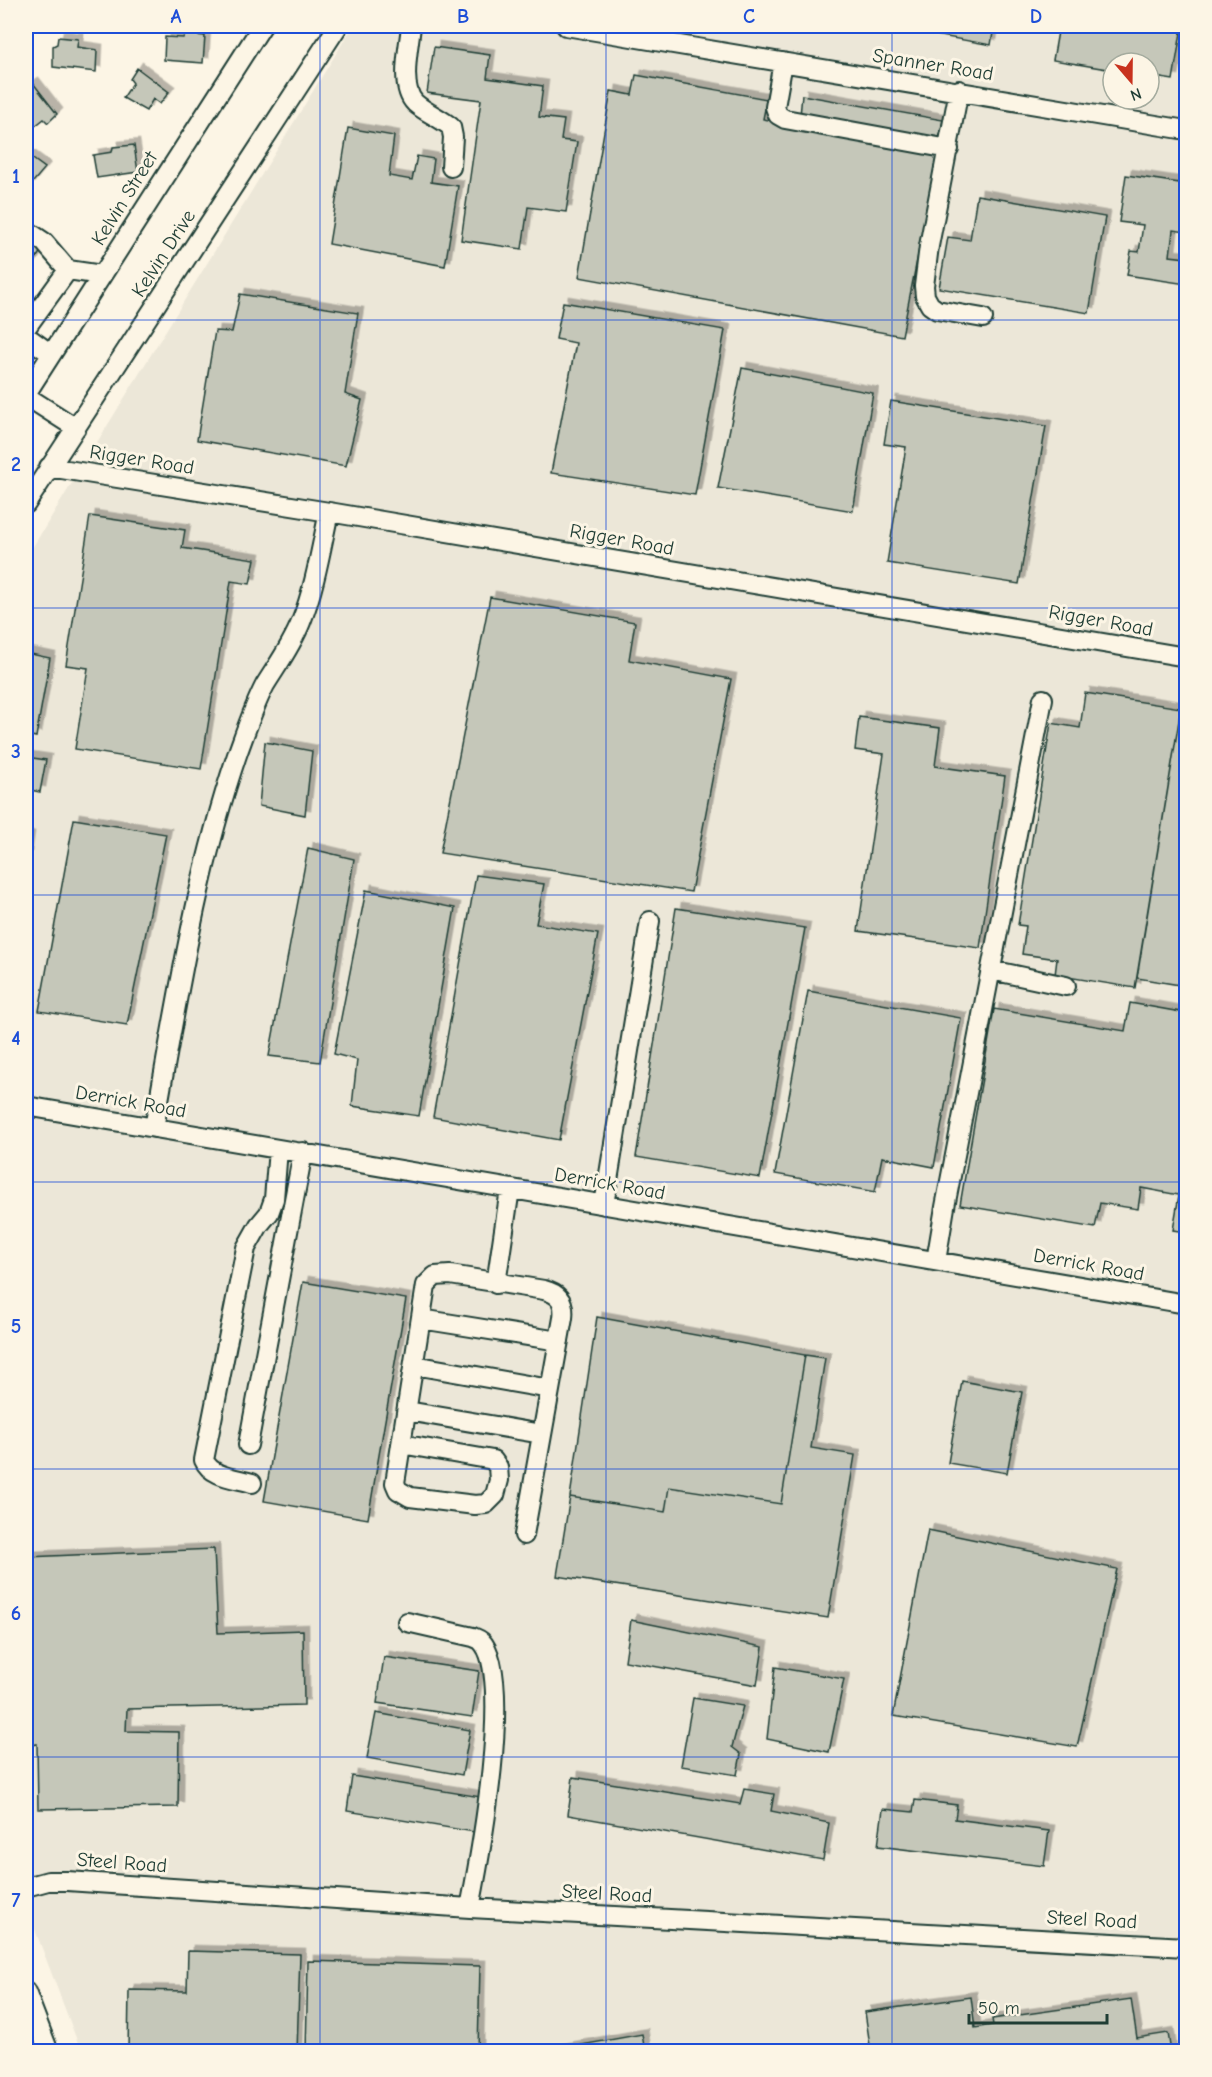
<svg xmlns="http://www.w3.org/2000/svg" width="1212" height="2077" font-family="'Comic Neue',sans-serif">
	<style>
		.built { fill: #ece7d8; fill-rule: evenodd }
		.building { fill: #c5c7b9; stroke: #1f3d34; stroke-width: 1.5; filter: url(#shadow) }
		.lines { fill: none; stroke-linecap: round; stroke-linejoin: round }
		.minor-casing { stroke: #1f3d34; stroke-width: 22 }
		.minor { stroke: #fcf5e5; stroke-width: 18 }
		.grid { fill: none; stroke: #1d4ed8; stroke-width: 1.5; stroke-opacity: 0.55 }
		.labels { text-anchor: middle; stroke-width: 6; stroke-linejoin: round; paint-order: stroke }
		.street-label { font-size: 20px; fill: #1f3d34; stroke: #fcf5e5 }
		.neatline { fill: none; stroke: #1d4ed8; stroke-width: 2 }
		.grid-label { font-size: 20px; text-anchor: middle; font-weight: bold; fill: #1d4ed8 }
	</style>
	<defs>
		<filter id="shadow"><feDropShadow dx="5.5" dy="-5.5" stdDeviation="0" flood-color="#0004"/></filter>
	</defs>
	<rect width="100%" height="100%" fill="#fcf5e5"/>
	<filter id="ink" filterUnits="userSpaceOnUse"><feTurbulence type="fractalNoise" baseFrequency=".0167" numOctaves="2"/><feDisplacementMap in="SourceGraphic" scale="12" xChannelSelector="R" yChannelSelector="G"/><feConvolveMatrix kernelMatrix="1 2 1 2 8 2 1 2 1" color-interpolation-filters="sRGB"/></filter>
	<g filter="url(#ink)">
		<path class="built" d="M353 26H1186V2051H81L26 1906V558ZM1113 63H1149V99H1113Z"/>
		<path class="building" d="M897 26H994L991 45 896 28Z
			M1059 26H1182L1173 80 1149 76V63H1113V70L1053 60Z
			M185 34 205 36 203 63 164 60 165 37 183 38Z
			M58 37 78 39 77 47 97 50 96 72 53 67V46L57 44Z
			M434 47 490 55 487 78 543 86 539 117 564 120 561 140 577 142 566 212 528 207 522 249 461 240 481 100 427 93Z
			M137 68 169 92 160 104 153 99 146 111 123 98 133 83 130 79Z
			M636 75 767 99 763 119 938 153 902 336 579 277 611 91 632 95Z
			M33 83 57 114 48 123 44 119 30 130 26 126V106L29 103 26 98V88Z
			M802 95 943 120 939 141 800 116Z
			M348 128 394 136 389 176 412 180 417 156 434 159 431 182 458 186 445 266 329 244Z
			M134 145 138 172 97 178 93 155 112 152 113 147Z
			M26 154 45 168 28 188 26 186Z
			M1126 175 1186 184V232L1173 230 1170 256 1186 258V284L1127 275 1131 251 1139 252 1143 225 1119 222Z
			M977 195 1105 217 1089 313 939 288 948 237 970 240Z
			M26 241 41 251 26 274Z
			M240 294 358 313 345 394 362 400 346 466 197 440 215 331 232 332Z
			M563 302 725 330 695 495 551 473 576 343 556 339Z
			M742 368 873 393 853 511 718 488Z
			M891 401 1046 426 1019 584 887 563 906 447 884 444Z
			M90 516 185 530 182 548 255 559 250 584 231 581 201 769 75 749 88 668 66 665Z
			M490 597 635 622 629 660 731 679 691 892 440 853Z
			M26 653 50 658 36 737 26 735Z
			M1085 693 1181 708 1135 988 1055 975 1057 959 1022 954 1026 926 1018 925 1051 723 1080 728Z
			M1181 708 1186 709V986L1137 978Z
			M859 717 940 728 935 766 1005 776 980 948 858 931 884 754 855 750Z
			M265 742 312 751 305 815 259 806Z
			M26 757 46 760 40 792 26 789Z
			M74 819 166 834 127 1025 39 1011Z
			M26 836 29 837 26 858Z
			M308 848 354 859 320 1062 269 1056Z
			M476 875 544 884 536 924 598 934 559 1140 433 1117Z
			M366 890 455 908 419 1116 352 1106 357 1060 334 1054Z
			M676 908 805 928 760 1178 636 1157Z
			M808 991 961 1018 934 1167 882 1157 875 1192 775 1174Z
			M1130 1003 1186 1013V1232L1173 1230 1179 1195 1141 1188 1138 1209 1100 1203 1095 1228 960 1205 994 1009 1125 1031Z
			M303 1282 406 1299 368 1519 264 1501Z
			M597 1317 805 1355 781 1504 669 1487 665 1512 570 1497Z
			M805 1355 825 1358 811 1448 855 1455 828 1618 557 1576 570 1497 665 1512 669 1487 781 1504Z
			M962 1381 1022 1392 1007 1473 948 1463Z
			M928 1530 1117 1569 1077 1747 893 1716Z
			M214 1549 218 1633 303 1630 304 1705 127 1709 126 1731 179 1732 178 1807 38 1809 37 1744 26 1746 27 1557Z
			M631 1620 763 1647 757 1685 625 1661Z
			M384 1657 479 1671 472 1717 377 1703Z
			M775 1667 844 1679 829 1752 767 1739Z
			M693 1698 743 1706 732 1747 741 1754 737 1775 681 1766Z
			M376 1713 470 1730 462 1775 367 1758Z
			M352 1776 481 1797 474 1832 347 1811Z
			M573 1777 740 1804 744 1789 774 1794 771 1811 829 1823 823 1860 568 1815Z
			M915 1800 957 1805 955 1819 1049 1831 1044 1866 878 1846 883 1809 913 1812Z
			M188 1951 300 1954 297 2052H128L129 1990 187 1991Z
			M308 1961 480 1966 478 2052H306Z
			M971 1997 975 2028 993 2025 992 2019 1131 1999 1137 2038 1168 2033 1171 2052H871L865 2012Z
			M642 2034 645 2052H543Z"/>
		<g class="lines">
			<g class="minor-casing">
				<path id="minor" d="M411 26C409 47 399 87 415 103 425 112 440 118 451 127L453 137 451 167
					M566 26 1186 130
					M783 62 775 107 778 115 785 119 949 149
					M959 90 929 246 924 286 925 296 930 305 937 310 983 318
					M26 230 44 242 68 270 102 275
					M26 328 68 270
					M26 336 51 354
					M26 394 262 26
					M26 396 76 428
					M49 467 329 512 1186 657
					M26 504 338 26
					M991 970 1066 986
					M26 1106 1186 1304
					M154 1128C177 1002 196 874 238 752 246 730 254 706 265 685 278 664 292 645 301 622 315 587 321 548 329 512
					M604 1205 650 921
					M936 1261 945 1207 1043 699
					M496 1284 510 1189
					M421 1319 559 1341
					M414 1365 550 1389
					M407 1411 542 1434
					M401 1444 493 1460 498 1467 499 1480 495 1495 486 1504 475 1505 410 1497 398 1490 395 1483 426 1285 435 1276 450 1275 544 1290C560 1294 565 1302 563 1318L524 1535
					M248 1445 303 1152
					M252 1483C235 1478 211 1477 204 1460L246 1248 259 1225 269 1213 274 1199 278 1149
					M407 1622 473 1637C475 1638 479 1639 481 1641 515 1673 479 1862 470 1908
					M26 1887 48 1881H67L470 1908 1186 1947
					M26 1992 49 2052"/>
			</g>
			<use href="#minor" class="minor"/>
		</g>
	</g>
	<path class="grid" d="M320 26V2052M606 26V2052M892 26V2052M26 320H1186M26 608H1186M26 895H1186M26 1182H1186M26 1469H1186M26 1757H1186"/>
	<g class="labels">
		<g class="street-label">
			<text transform="translate(933 64) rotate(9)" y="7">Spanner Road</text>
			<text transform="translate(124 198) rotate(-58)" y="7">Kelvin Street</text>
			<text transform="translate(163 253) rotate(-57)" y="7">Kelvin Drive</text>
			<text transform="translate(142 459) rotate(9)" y="7">Rigger Road</text>
			<text transform="translate(622 539) rotate(10)" y="7">Rigger Road</text>
			<text transform="translate(1101 620) rotate(10)" y="7">Rigger Road</text>
			<text transform="translate(131 1101) rotate(10)" y="7">Derrick Road</text>
			<text transform="translate(610 1183) rotate(10)" y="7">Derrick Road</text>
			<text transform="translate(1089 1264) rotate(10)" y="7">Derrick Road</text>
			<text transform="translate(122 1862) rotate(4)" y="7">Steel Road</text>
			<text transform="translate(607 1893) rotate(3)" y="7">Steel Road</text>
			<text transform="translate(1092 1919) rotate(3)" y="7">Steel Road</text>
		</g>
	</g>
	<rect width="1212" height="2077" fill="none" stroke="#fcf5e5" stroke-width="66"/>
	<g transform="translate(1131 81) rotate(160)"><circle r="28" fill="#fcf5e5" stroke="#a4ab9e" stroke-width="1.5"/>
	<path d="M0-4.5L10 22L0 15L-10 22Z" fill="#c8321e"/>
	<text y="-9" font-size="16" font-weight="bold" text-anchor="middle" fill="#1f3d34">N</text>
	</g>
	<path d="M969 2014v9h138v-9" fill="none" stroke="#1f3d34" stroke-width="3"/>
	<text x="978" y="2014" font-size="18" fill="#1f3d34" stroke="#fcf5e5" stroke-width="4.5" paint-order="stroke">50 m</text>
	<rect x="33" y="33" width="1146" height="2011" class="neatline"/>
	<g class="grid-label">
		<text x="176" y="23">A</text>
		<text x="463" y="23">B</text>
		<text x="749" y="23">C</text>
		<text x="1036" y="23">D</text>
		<text x="16" y="183">1</text>
		<text x="16" y="471">2</text>
		<text x="16" y="758">3</text>
		<text x="16" y="1045">4</text>
		<text x="16" y="1333">5</text>
		<text x="16" y="1620">6</text>
		<text x="16" y="1907">7</text>
	</g>
</svg>
